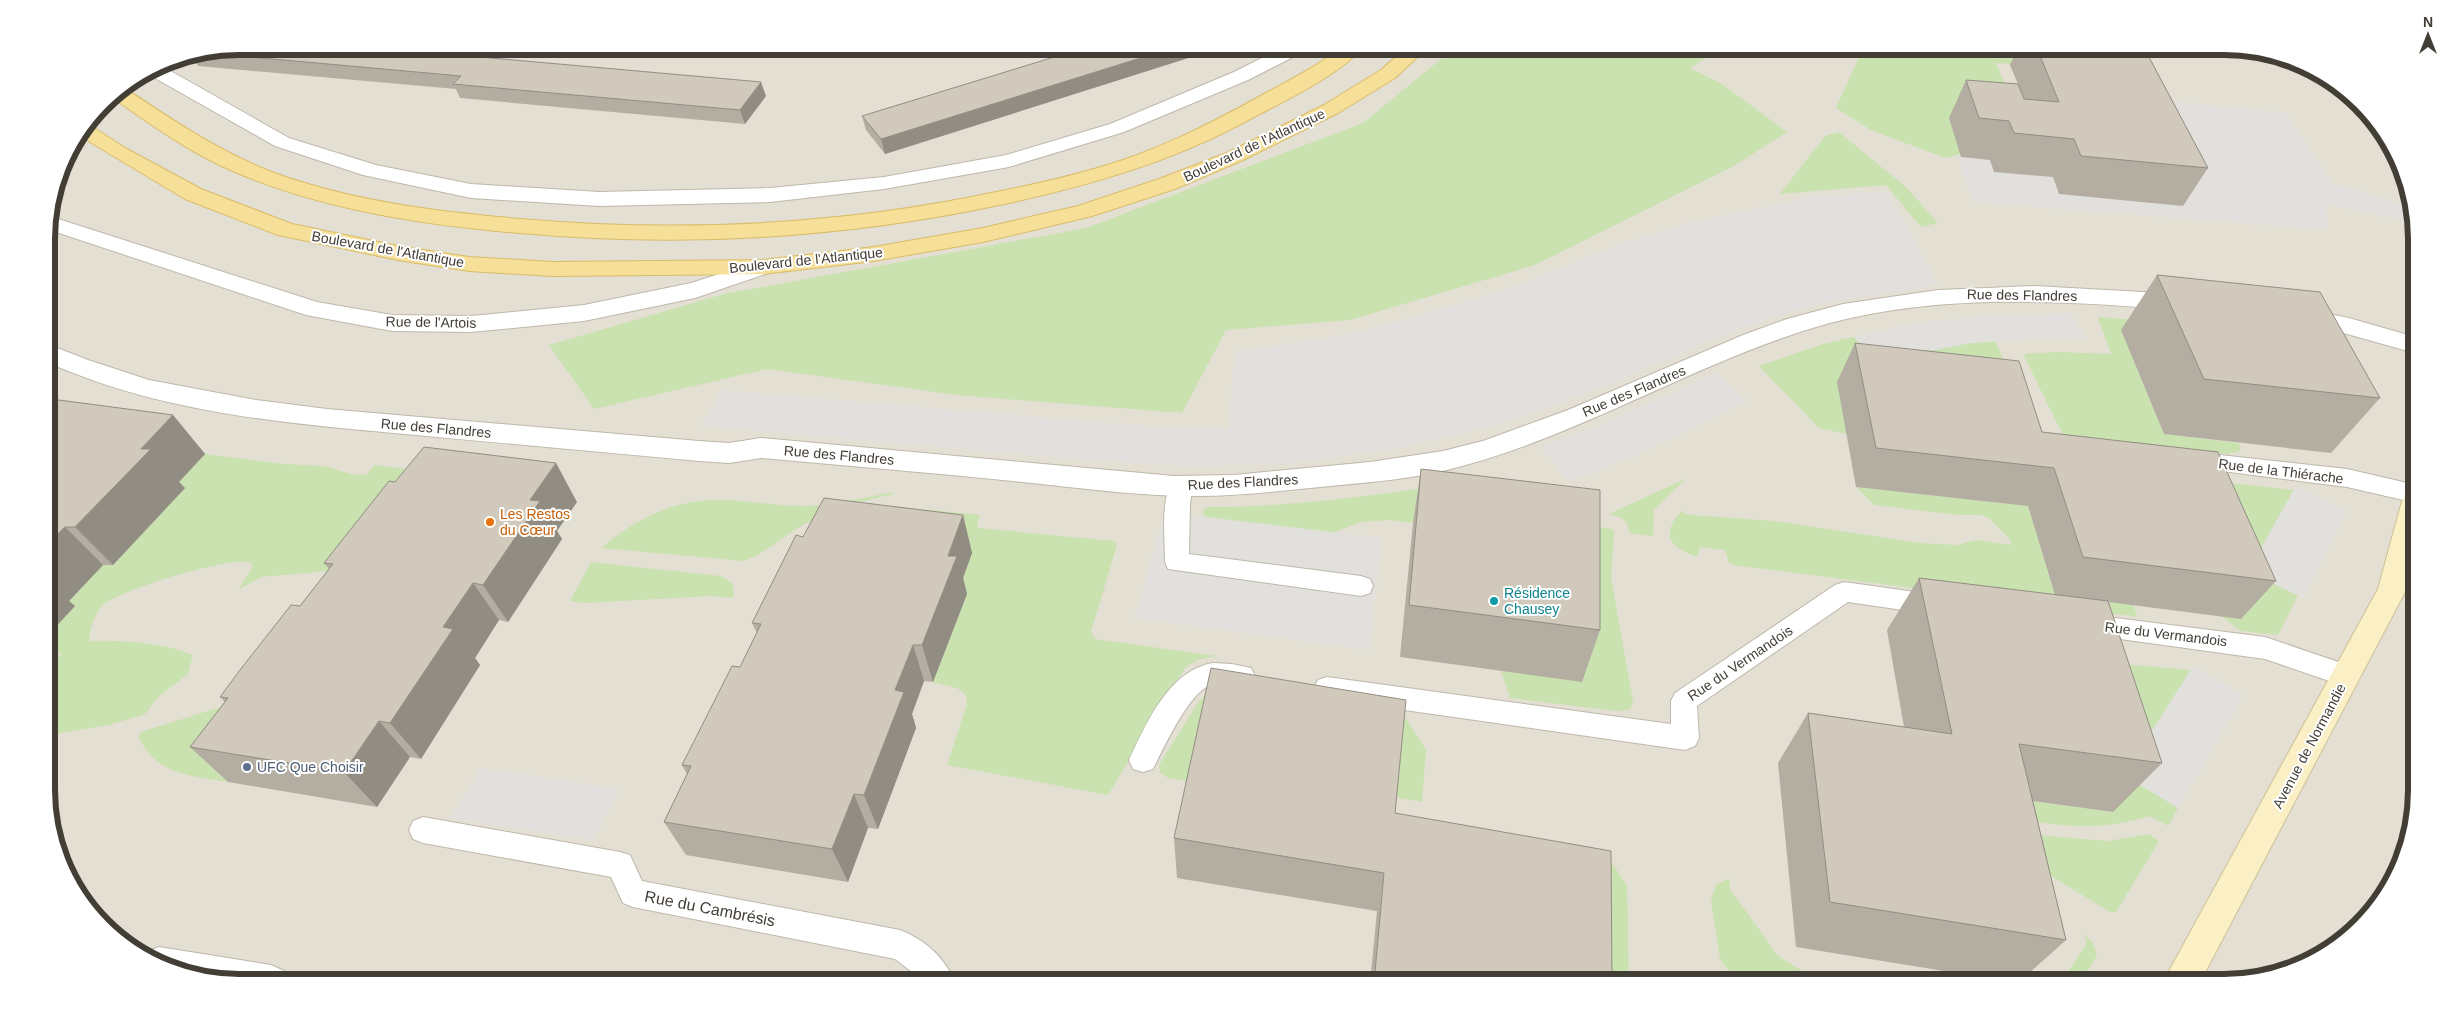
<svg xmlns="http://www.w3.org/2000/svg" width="2463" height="1029" font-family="Arial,sans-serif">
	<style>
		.residential { fill: #e4dfd3 }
		.green { fill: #c9e2b0 }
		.parking { fill: #e2e0dc }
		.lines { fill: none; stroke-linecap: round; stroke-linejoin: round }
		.service-casing { stroke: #beb8ab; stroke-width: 2 }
		.minor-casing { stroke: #beb8ab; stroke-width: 2 }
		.secondary-casing { stroke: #cdc197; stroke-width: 2 }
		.primary-casing { stroke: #d9bc6a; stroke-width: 2 }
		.service { fill: #fff; fill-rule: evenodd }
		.minor { fill: #fff; fill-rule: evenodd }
		.secondary { fill: #faefc5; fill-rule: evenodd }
		.primary { fill: #f6df98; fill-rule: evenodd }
		.wall { fill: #b4ada1 }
		.shaded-wall { fill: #928d83 }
		.building { fill: #d1c9bb; stroke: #928d83 }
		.food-dot { fill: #e8710a; stroke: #fff; stroke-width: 2 }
		.culture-dot { fill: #0f9aa8; stroke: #fff; stroke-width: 2 }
		.service-dot { fill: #5c6f8a; stroke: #fff; stroke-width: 2 }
		.labels { text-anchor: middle; stroke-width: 4; stroke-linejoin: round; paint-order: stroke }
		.street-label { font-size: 14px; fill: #423d35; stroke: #fff }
		.food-label { font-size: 14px; fill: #c56008; stroke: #fff; text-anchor: start }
		.culture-label { font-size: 14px; fill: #0d838f; stroke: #fff; text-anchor: start }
		.service-label { font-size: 14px; fill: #4e5e75; stroke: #fff; text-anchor: start }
		.near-street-label { font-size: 16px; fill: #423d35; stroke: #fff }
		.rim { fill: none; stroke: #423d35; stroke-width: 6 }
	</style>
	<rect width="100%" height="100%" fill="#f1ede4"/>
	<path class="residential" d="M239 46H2224L2286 57 2331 79 2369 112 2402 165 2415 213 2417 790 2406 852 2377 907 2341 943 2286 972 2236 982 239 983 177 972 132 950 94 917 66 875 50 827 47 226 66 154 112 94 165 61Z"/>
	<path class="green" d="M1457 46H1725L1690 68 1722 84 1787 132 1734 166 1535 265 1350 320 1226 330 1182 413 957 395 767 369 594 409 549 345 724 294 1086 228 1363 123Z
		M1864 46H2102L2122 73 1996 63 2027 137 1945 158 1871 130 1836 108Z
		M1839 132 1906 187 1938 223 1921 227 1886 185 1780 194 1825 136Z
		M2098 317 2177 323 2121 330 2164 434 2238 443 2241 448 2239 451 2229 454 2064 437 2023 354 2059 352 2111 354Z
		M1854 337 1876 360 1971 343 1995 341 2038 434H1847L1819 428 1759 366 1823 344Z
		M205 454 284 464 324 466 351 474 366 475 374 465 409 469 329 571 261 577 239 589 253 566 251 563C233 555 116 591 102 606 94 614 90 630 89 641 123 640 161 642 193 655L188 674 157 698 145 714 109 725 49 735V667L62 653 49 651V634L75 606 66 604 103 565H113L184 489 175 487Z
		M1685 479 1654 510 1653 536 1629 533C1629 519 1621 517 1609 514Z
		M2211 481 2294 490 2249 570 2298 595 2278 635 2241 631 2221 616 2241 618Z
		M1442 485 1490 533 1390 520 1360 522 1333 533 1206 517 1203 514V510L1208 507C1287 507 1364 497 1442 485Z
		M1856 487 2028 506 2055 595 2133 605 2138 617 1733 565 1729 563 1725 550 1700 547 1697 557C1690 554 1681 551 1675 545 1663 535 1674 517 1683 510L1684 513 1692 515 1774 521 1920 543 1957 545 1976 540 2012 545 2009 538 1989 518 1981 515H1959L1874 505Z
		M894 492V494C861 501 829 510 799 527 780 539 764 554 743 561L601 548C638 517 678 498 727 500 754 502 781 506 807 506 837 505 865 497 894 492Z
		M922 509 980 515 977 525 978 528 1114 541 1117 545 1091 632 1095 639 1216 656 1197 660 1185 668 1108 795 947 765 967 704 966 695 957 688 933 682 966 594 917 521Z
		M1525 518 1612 529 1614 533 1611 578 1632 695 1633 702 1630 709 1621 711 1608 710 1510 698 1501 671Z
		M591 562 721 576 732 583 734 594 732 598 711 596 585 603 570 601Z
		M2067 659 2191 670 2125 775 2178 808 2168 826 2150 816C2107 829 2074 828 2030 821L2025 800 2112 812Z
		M1208 693 1403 714 1426 750 1422 802 1393 797 1196 783 1168 778 1160 773 1159 765 1199 701Z
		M243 700 264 733 228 782C193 776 156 775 139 738L140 733 144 731Z
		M2148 834 2159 841 2116 912H2110L2043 871 2037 835 2108 841Z
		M1611 861 1627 886 1629 982H1593Z
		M1729 879 1730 889 1778 956 1820 982C1787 982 1739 993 1720 959L1711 901 1716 884Z
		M2081 932 2093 943 2097 955 2081 982H2062L2086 944V938Z"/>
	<path class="parking" d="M2129 97 2286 113 2332 183 2413 207 2415 223 2326 204 2328 230 1975 202 1960 169 1961 157 1990 160 1994 172Z
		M1887 191 1939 285 1831 302 1790 312 1724 335 1612 383 1529 415 1493 426 1400 448 1285 464 1191 466 1108 462 702 426 721 390 1085 421 1178 428H1228L1235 352 1334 336 1377 327 1460 303 1517 285 1628 241 1694 222 1815 196Z
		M2071 313 2087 339 2047 338 1971 343 1876 361 1854 337 1921 322 1998 315Z
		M1716 373 1746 401 1634 456 1569 482 1541 447 1601 424Z
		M2296 486 2348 510 2303 598 2248 571Z
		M1163 517H1206L1382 538 1369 650 1135 618Z
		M2193 666 2244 695 2178 808 2124 775Z
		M481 768 619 789 593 840 451 818Z"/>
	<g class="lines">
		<g class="service-casing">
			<path id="service" d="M2192 452 2347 469 2416 485V503L2347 487 2184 466 2181 460 2184 454Z
				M1181 476 1189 479 1193 485 1190 504 1189 554 1361 576 1370 579 1373 586 1370 593 1361 596 1168 569 1165 562C1165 537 1160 501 1173 479Z
				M1844 582 1937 595 1946 598 1950 605 1946 612 1937 615 1848 602 1697 706 1699 738 1695 746 1685 750 1327 699 1318 696 1314 688 1318 680 1327 677 1671 724V701L1675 693 1835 585Z
				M2084 614 2265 637 2356 668 2360 676 2356 684 2347 687 2265 659 2084 634 2075 631 2071 624 2075 617Z
				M1213 663 1232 664 1251 668 1255 676 1251 684C1237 688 1223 680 1209 686 1189 693 1163 749 1153 769L1143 772 1133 769 1129 760C1146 724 1169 670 1213 663Z
				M423 817 620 852 630 855 642 881 900 930C925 940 945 957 955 983H922L912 972 895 959 633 907 623 903 611 877 423 843 413 839 409 830 413 821Z"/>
		</g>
		<g class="minor-casing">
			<path id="minor" d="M1285 46H1309L1307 50 1248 80 1124 132 1009 167 884 189 770 202 599 206 471 198 363 175 275 146 146 73 160 65 289 138 376 165 471 184 599 192 770 188 884 177 1006 155 1110 124 1234 72Z
				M49 216 317 302 392 315 471 316 584 305 691 283 763 260 771 262 775 267 771 272 695 298 584 321 471 332 392 331 306 315 47 229Z
				M2034 286 2179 294 2187 297 2191 302 2187 307 2179 310C2054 300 1924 292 1803 331 1680 371 1569 441 1443 471 1403 480 1361 483 1320 487 1279 491 1238 496 1197 496 1138 496 1080 488 1022 482 935 473 848 466 761 458L729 463 699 461C605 452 511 444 416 435 292 424 163 414 47 362V344L88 360 149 380 256 400 327 409 699 441 729 443 761 438 1174 476 1234 475 1370 462 1443 451 1483 441 1568 410 1743 335 1787 319 1843 304 1938 290Z
				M2301 308 2349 318 2415 337V353L2347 334 2293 322 2289 316 2293 310Z
				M159 947 271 965 284 971 289 983H239L177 972 144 957 146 952Z"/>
		</g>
		<g class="secondary-casing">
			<path id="secondary" d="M2416 491V553L2406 590 2200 982H2163L2378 589 2402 501 2406 494Z"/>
		</g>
		<g class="primary-casing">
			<path id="primary" d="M1343 46H1364C1340 76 1276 105 1241 124 1167 163 1090 185 1009 203 848 238 684 248 520 233 424 225 324 210 235 172 190 153 150 124 110 96L123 87C174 121 222 154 280 175 357 202 440 212 520 219 682 233 843 225 1001 191 1041 183 1081 174 1120 161 1171 144 1219 119 1266 93 1292 79 1319 65 1343 46Z
				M1408 46H1429L1395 78 1338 113 1243 160 1175 189 1092 216 983 242 874 261 763 274 553 276 469 271 398 260 278 235 185 199 80 136 88 125 91 126 125 148 201 189 292 224 398 246 469 257 553 262 763 260 874 247 983 228 1078 206 1159 179 1229 152 1324 105 1381 70Z"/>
		</g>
		<use href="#service" class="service"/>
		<use href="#minor" class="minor"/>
		<use href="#secondary" class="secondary"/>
		<use href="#primary" class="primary"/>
	</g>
	<path class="wall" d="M239 46 486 51 489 57 766 96 745 124 460 98 456 89 198 66 192 56Z
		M2019 46H2143L2208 168 2183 206 2059 194 2053 177 1994 172 1990 160 1961 157 1949 118 1966 80 2018 84 2010 65Z
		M1201 54 885 154 866 130 862 116Z
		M2157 275 2380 398 2331 453 2164 434 2121 330Z
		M1855 343 2042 432 2276 581 2241 619 2108 602 2162 763 2113 812 2033 801 2066 940 2019 982H2012L1796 947 1778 763 1808 713 1904 727 1887 630 1919 578 2055 595 2028 506 1856 487 1837 382Z
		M48 402 173 415 205 454 179 482 185 488 113 565H103L69 601 75 606 49 634Z
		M1421 469 1600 630 1582 682 1400 657 1413 523Z
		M395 482 577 502 557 531 562 539 508 622 499 620 475 658 480 665 421 759 410 757 377 807 228 782 190 747 225 702 220 697 300 606 329 569 324 563Z
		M963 515 972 553 963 578 967 594 933 682 924 681 912 714 916 728 878 829 868 828 848 882 686 855 664 822 687 774 682 765 740 667 757 633 752 623 803 537Z
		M1395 813 1612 982 1370 983 1377 911 1177 878 1174 838Z"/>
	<path class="shaded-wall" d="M1179 46H1200L1201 54 885 154 881 139Z
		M486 51 492 65 480 57Z
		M761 82 766 96 745 124 740 110Z
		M173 415 205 454 179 482 185 488 113 565 75 527 141 449Z
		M556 463 577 502 557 531 562 539 508 622 483 585 530 500Z
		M963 515 972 553 963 578 967 594 933 682 922 645 948 556Z
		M65 527 103 565 69 601 75 606 49 634 48 543Z
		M473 583 499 620 475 658 480 665 421 759 390 723 443 627Z
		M913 645 924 681 912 714 916 728 878 829 864 795 895 690Z
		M379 721 410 757 377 807 344 772Z
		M854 794 868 828 848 882 832 849Z"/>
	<path class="building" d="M239 46H438L486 51 480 57 761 82 740 110 453 84 461 76 206 53Z
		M1090 46H1179L881 139 862 116Z
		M2036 46H2143L2208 168 2081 156 2074 139 2014 133 2009 121 1979 118 1966 80 2018 84 2024 99 2059 102Z
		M2157 275 2320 292 2380 398 2204 379Z
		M1855 343 2019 361 2042 432 2218 452 2276 581 2083 557 2054 468 1876 448Z
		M51 399 173 415 141 449H151L75 527H65L48 543V402Z
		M424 447 556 463 530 500 540 501 483 585 473 583 443 627 453 629 390 723 379 721 344 772 190 747 228 698 220 697 240 670 291 605 300 606 333 564 324 563 389 481 395 482Z
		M1421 469 1600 490V630L1409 605Z
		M824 498 963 515 948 556H957L922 645H913L895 690 904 692 864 795 854 794 832 849 664 822 691 766 682 765 732 666 740 667 761 624 752 623 796 535 803 537Z
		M1919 578 2108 601 2162 763 2019 744 2066 940 1830 902 1808 713 1952 734Z
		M1211 668 1406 700 1395 813 1611 851 1612 982 1374 983 1384 873 1174 838Z"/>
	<circle class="food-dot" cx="490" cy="522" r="5"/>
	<circle class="culture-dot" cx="1494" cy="601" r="5"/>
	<circle class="service-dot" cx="247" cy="767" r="5"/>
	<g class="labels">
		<g class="street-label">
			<text transform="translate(1254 145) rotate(-25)" y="5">Boulevard de l'Atlantique</text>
			<text transform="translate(388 249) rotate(10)" y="5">Boulevard de l'Atlantique</text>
			<text transform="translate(806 260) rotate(-6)" y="5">Boulevard de l'Atlantique</text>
			<text transform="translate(2022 295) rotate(1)" y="5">Rue des Flandres</text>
			<text transform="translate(431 322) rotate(1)" y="5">Rue de l'Artois</text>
			<text transform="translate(1634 391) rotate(-23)" y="5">Rue des Flandres</text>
			<text transform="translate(436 428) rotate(5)" y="5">Rue des Flandres</text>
			<text transform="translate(839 455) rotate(5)" y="5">Rue des Flandres</text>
			<text transform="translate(2281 471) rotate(7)" y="5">Rue de la Thiérache</text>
			<text transform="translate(1243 482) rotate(-3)" y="5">Rue des Flandres</text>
			<text transform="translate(2166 634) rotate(7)" y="5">Rue du Vermandois</text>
			<text transform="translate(1740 663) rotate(-34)" y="5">Rue du Vermandois</text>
			<text transform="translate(2309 746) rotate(-62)" y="5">Avenue de Normandie</text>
		</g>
		<g class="food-label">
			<text x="500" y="519">Les Restos<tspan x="500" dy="16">du Cœur</tspan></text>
		</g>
		<g class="culture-label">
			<text x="1504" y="598">Résidence<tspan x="1504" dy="16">Chausey</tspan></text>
		</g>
		<g class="service-label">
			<text x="257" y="772">UFC Que Choisir</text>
		</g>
		<g class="near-street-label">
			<text transform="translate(710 908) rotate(11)" y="6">Rue du Cambrésis</text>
		</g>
	</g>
	<path d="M0 0H2463V1029H0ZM239 55H2224A184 184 0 0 1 2408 239V790A184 184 0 0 1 2224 974H239A184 184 0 0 1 55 790V239A184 184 0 0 1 239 55Z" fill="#fff" fill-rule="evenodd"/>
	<path class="rim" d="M239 55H2224A184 184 0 0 1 2408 239V790A184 184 0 0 1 2224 974H239A184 184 0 0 1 55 790V239A184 184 0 0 1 239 55Z"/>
	<g transform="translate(2428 35)" stroke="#ffffff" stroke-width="4" paint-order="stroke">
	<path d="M0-4L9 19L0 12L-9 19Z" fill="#423d35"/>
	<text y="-8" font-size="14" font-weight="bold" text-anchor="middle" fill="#423d35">N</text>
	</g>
</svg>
